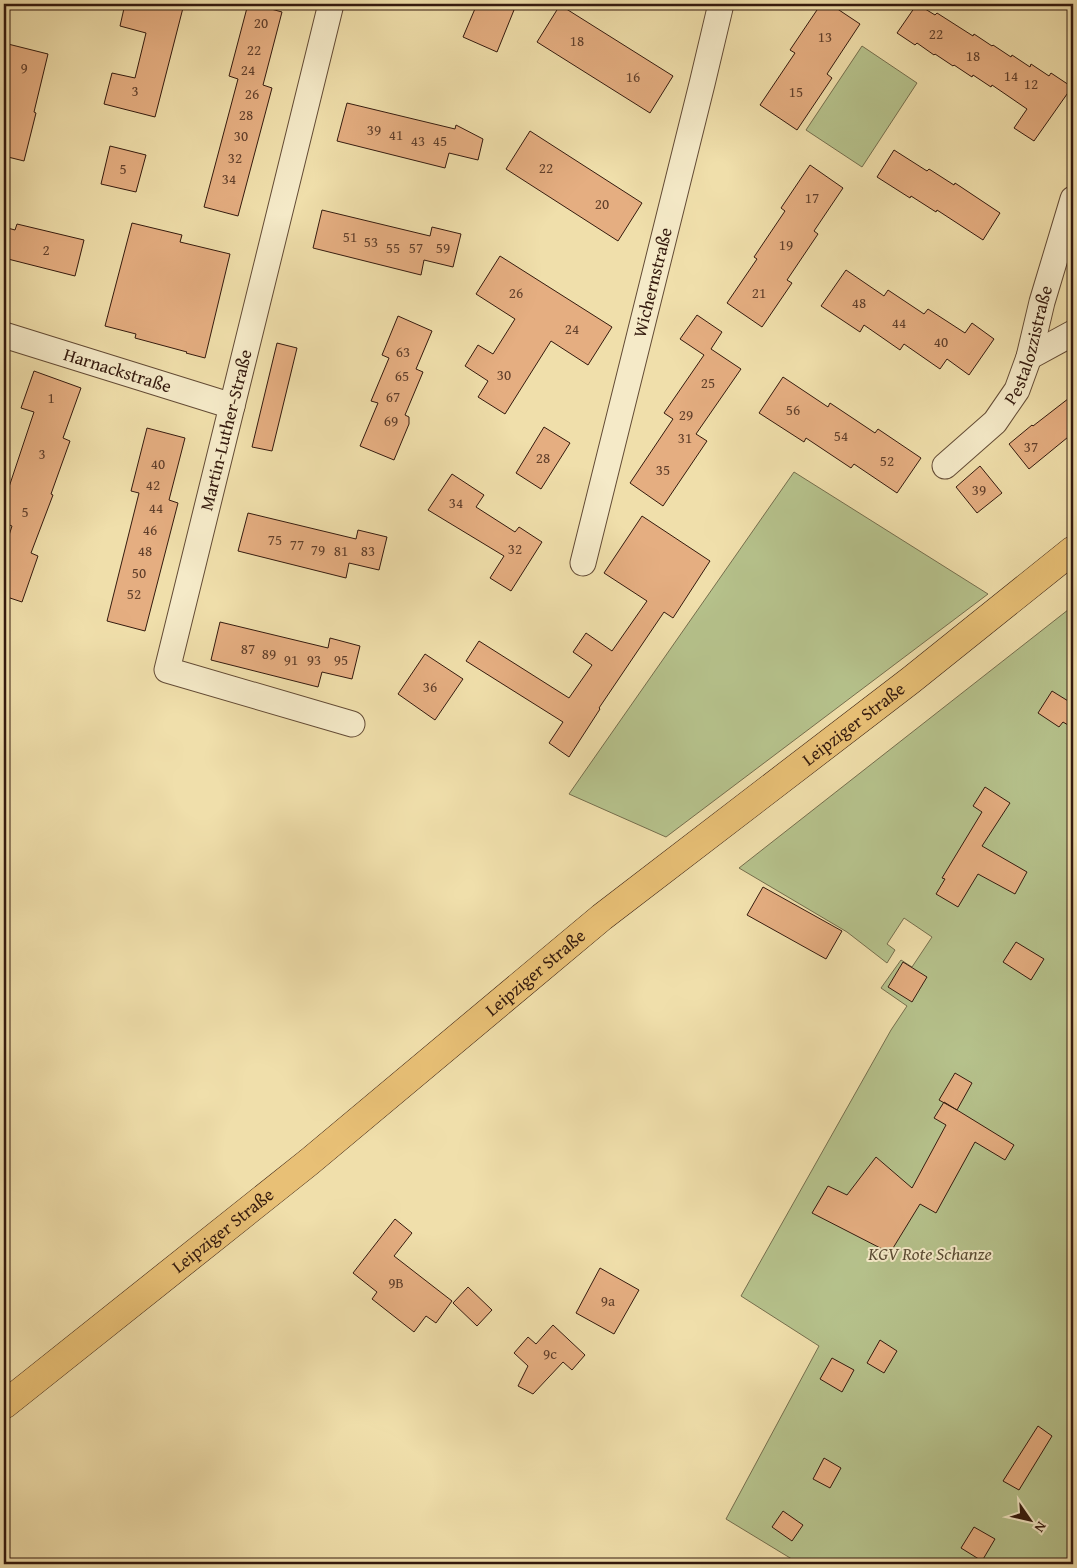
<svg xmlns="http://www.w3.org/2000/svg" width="1077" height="1568" font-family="'Gentium Book Plus',serif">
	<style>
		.green { fill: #b6c28c; stroke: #756e4d }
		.building { fill: #e5ae81; stroke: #341a0e }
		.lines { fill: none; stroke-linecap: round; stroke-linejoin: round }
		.street-casing { stroke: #634b35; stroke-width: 27 }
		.primary-casing { stroke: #341a0e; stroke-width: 29 }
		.street { stroke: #f5eac8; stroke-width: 25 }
		.primary { stroke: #e8c076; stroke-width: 28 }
		.labels { text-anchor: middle; stroke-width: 4; stroke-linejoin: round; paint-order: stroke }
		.number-label { font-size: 15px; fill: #603f2b }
		.street-label { font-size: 18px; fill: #341a0e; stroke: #f5eac8 }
		.park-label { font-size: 18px; font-style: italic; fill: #5b4c34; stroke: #f5eac8 }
	</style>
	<rect width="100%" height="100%" fill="#f0dfab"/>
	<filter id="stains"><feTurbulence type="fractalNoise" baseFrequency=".004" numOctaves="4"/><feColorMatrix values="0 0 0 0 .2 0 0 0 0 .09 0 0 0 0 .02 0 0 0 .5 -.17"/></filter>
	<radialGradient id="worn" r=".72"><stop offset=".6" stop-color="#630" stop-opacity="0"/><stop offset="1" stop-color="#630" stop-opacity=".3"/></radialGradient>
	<path class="green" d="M862 46 917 83 862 167 806 130Z
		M794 472 988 594 666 837 569 794Z
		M1073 606V1564H800L726 1519 819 1346 741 1296 891 1030 907 1006 881 988 901 960 912 967 932 937 904 918 887 944 895 950 887 963 847 932 739 868Z"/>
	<path class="building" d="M125 4H184L155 117 104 104 112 73 135 78 146 33 120 26Z
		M248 4H253L282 12 263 85 272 88 238 216 204 207 238 79 229 76Z
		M477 4H501L514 10 497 52 463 37Z
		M821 4H830L860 24 827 74 832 78 797 130 760 105 795 53 790 50Z
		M917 4 935 15 937 13 973 36 974 34 992 46 993 45 1011 57 1012 55 1030 67 1031 64 1049 76 1051 73 1072 87 1034 141 1014 128 1027 109 992 85 991 87 973 75 972 77 954 65 953 66 935 54 934 55 917 43 915 45 897 33Z
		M560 5 673 76 650 113 537 42Z
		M4 43 48 54 34 112 36 113 24 161 4 156Z
		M347 103 455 129 456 125 483 139 478 160 449 153 445 168 337 141Z
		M530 131 642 203 618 241 506 169Z
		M110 146 146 155 136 192 101 184Z
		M894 150 927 171 929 169 954 185 955 183 1000 213 983 240 937 210 936 212 911 196 910 198 877 177Z
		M810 165 843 188 814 231 818 234 787 280 792 283 762 327 727 303 757 259 754 257 785 211 781 208Z
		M322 210 430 236 432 227 461 234 453 267 424 260 421 275 313 248Z
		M132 223 182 235 180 242 230 254 205 358 186 353 187 352 135 338 136 334 105 326Z
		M17 224 84 240 75 276 4 258V227L15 230Z
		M500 256 612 327 588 365 551 341 505 414 478 397 488 381 465 366 478 345 493 354 515 319 476 294Z
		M846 270 884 296 888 290 924 314 928 309 965 333 972 323 994 339 969 375 947 359 940 369 904 344 900 350 864 325 860 332 821 306Z
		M697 315 722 332 711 349 741 369 696 434 707 441 663 506 630 483 673 419 664 413 704 355 680 339Z
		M398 316 432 331 416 369 423 372 405 415 409 417V424L394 460 360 446 378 403 371 401 389 358 382 355Z
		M277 343 297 348 272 451 252 447Z
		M34 371 81 388 63 438 70 441 51 494 53 495 31 553 38 556 22 602 4 596V551L12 526 4 523V502L34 412 21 408Z
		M783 377 828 407 830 403 875 433 878 429 921 458 897 493 854 464 851 468 806 438 804 442 759 413Z
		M1073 395V433L1029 469 1009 444 1032 425 1033 426Z
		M544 427 570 443 541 489 516 473Z
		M147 428 185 438 169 500 178 503 145 631 107 621 139 493 131 491Z
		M980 466 1002 493 977 513 956 487Z
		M452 474 484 495 476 507 515 532 519 527 542 542 511 591 490 578 504 556 428 510Z
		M248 513 356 539 358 530 387 537 379 570 349 563 346 578 238 551Z
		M642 516 710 561 673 618 664 612 599 708 600 709 569 757 549 743 563 722 466 661 479 641 569 698 592 665 573 652 586 633 612 651 647 601 604 573Z
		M220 622 328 648 330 638 360 646 352 679 322 672 318 687 211 660Z
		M425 654 463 679 435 720 398 694Z
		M1052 691 1073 704V728L1063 722 1059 727 1038 713Z
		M985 787 1010 803 982 846 1027 872 1015 894 978 874 958 907 936 894 945 879 942 878 982 812 973 806Z
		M763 887 842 931 826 959 747 915Z
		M1016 942 1044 959 1031 980 1003 962Z
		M903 962 927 977 912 1002 888 987Z
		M955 1073 972 1083 957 1110 939 1100Z
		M944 1102 1014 1145 1005 1160 975 1142 936 1213 920 1204 890 1253 812 1213 828 1186 847 1195 876 1157 912 1188 946 1125 934 1118Z
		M395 1219 412 1233 394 1256 452 1301 436 1323 426 1316 414 1332 372 1299 377 1292 353 1273Z
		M600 1268 639 1290 614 1334 576 1313Z
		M468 1287 492 1310 477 1326 453 1303Z
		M553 1325 585 1355 572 1370 563 1362 533 1394 518 1386 528 1366 514 1353 528 1337 536 1344Z
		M880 1340 897 1351 884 1373 867 1363Z
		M832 1358 854 1370 842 1392 820 1379Z
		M1038 1426 1052 1436 1019 1490 1003 1481Z
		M824 1458 841 1468 830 1488 813 1479Z
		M783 1511 803 1525 792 1541 772 1527Z
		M974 1527 995 1539 982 1561 961 1548Z"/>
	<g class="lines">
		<g class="street-casing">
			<g id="street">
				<path d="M331 4 167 670 352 724"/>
				<path id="s1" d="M4 335 232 406"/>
				<path d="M1029 357 1073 333"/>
				<path id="s2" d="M945 466 995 422 1017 390 1029 357 1042 302 1073 199"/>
				<path id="s3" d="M583 563 702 84 721 4"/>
			</g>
		</g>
		<g class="primary-casing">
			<g id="primary">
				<path id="s4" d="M4 1405 309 1162 602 917 911 680 1073 550"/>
			</g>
		</g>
		<use href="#street" class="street"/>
		<use href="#primary" class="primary"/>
	</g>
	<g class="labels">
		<g class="number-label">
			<text x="261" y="28">20</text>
			<text x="936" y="39">22</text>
			<text x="825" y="42">13</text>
			<text x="577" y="46">18</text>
			<text x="254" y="55">22</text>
			<text x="973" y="61">18</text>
			<text x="24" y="73">9</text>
			<text x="248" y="75">24</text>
			<text x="1011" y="81">14</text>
			<text x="633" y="82">16</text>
			<text x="1031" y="89">12</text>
			<text x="135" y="96">3</text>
			<text x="796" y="97">15</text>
			<text x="252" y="99">26</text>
			<text x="246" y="120">28</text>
			<text x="374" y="135">39</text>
			<text x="396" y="140">41</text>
			<text x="241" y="141">30</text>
			<text x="418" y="146">43</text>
			<text x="440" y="146">45</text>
			<text x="235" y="163">32</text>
			<text x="546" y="173">22</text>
			<text x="123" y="174">5</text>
			<text x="229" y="184">34</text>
			<text x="812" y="203">17</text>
			<text x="602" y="209">20</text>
			<text x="350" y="242">51</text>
			<text x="371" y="247">53</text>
			<text x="786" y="250">19</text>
			<text x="393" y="253">55</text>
			<text x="416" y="253">57</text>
			<text x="443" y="253">59</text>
			<text x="46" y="255">2</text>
			<text x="516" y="298">26</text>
			<text x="759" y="298">21</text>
			<text x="859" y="308">48</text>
			<text x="899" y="328">44</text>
			<text x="572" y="334">24</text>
			<text x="941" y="347">40</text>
			<text x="403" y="357">63</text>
			<text x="504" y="380">30</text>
			<text x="402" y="381">65</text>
			<text x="708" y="388">25</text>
			<text x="393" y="402">67</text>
			<text x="51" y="403">1</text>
			<text x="793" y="415">56</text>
			<text x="686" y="420">29</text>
			<text x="391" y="426">69</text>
			<text x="841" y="441">54</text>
			<text x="685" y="443">31</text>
			<text x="1031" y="452">37</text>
			<text x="42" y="459">3</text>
			<text x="543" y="463">28</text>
			<text x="887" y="466">52</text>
			<text x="158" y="469">40</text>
			<text x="663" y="475">35</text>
			<text x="153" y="490">42</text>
			<text x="979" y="495">39</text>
			<text x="456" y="508">34</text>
			<text x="156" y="513">44</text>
			<text x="25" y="517">5</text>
			<text x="150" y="535">46</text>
			<text x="275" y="545">75</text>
			<text x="297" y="550">77</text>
			<text x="515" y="554">32</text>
			<text x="318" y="555">79</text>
			<text x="145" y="556">48</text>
			<text x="341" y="556">81</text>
			<text x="368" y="556">83</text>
			<text x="139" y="578">50</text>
			<text x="134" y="599">52</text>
			<text x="248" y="654">87</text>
			<text x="269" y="659">89</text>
			<text x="291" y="665">91</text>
			<text x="314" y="665">93</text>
			<text x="341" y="665">95</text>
			<text x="430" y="692">36</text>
			<text x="396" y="1288">9B</text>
			<text x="608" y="1306">9a</text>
			<text x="550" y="1359">9c</text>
		</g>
		<g class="street-label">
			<text dy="6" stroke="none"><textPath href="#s3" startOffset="289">Wichernstraße</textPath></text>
			<text dy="6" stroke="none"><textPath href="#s2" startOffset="152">Pestalozzistraße</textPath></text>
			<text dy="6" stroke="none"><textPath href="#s1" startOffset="119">Harnackstraße</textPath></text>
			<text transform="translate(226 430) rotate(-76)" y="6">Martin-Luther-Straße</text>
			<text dy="6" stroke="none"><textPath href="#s4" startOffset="1089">Leipziger Straße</textPath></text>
			<text dy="6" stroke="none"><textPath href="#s4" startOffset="685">Leipziger Straße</textPath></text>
			<text dy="6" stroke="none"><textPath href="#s4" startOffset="280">Leipziger Straße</textPath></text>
		</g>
		<g class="park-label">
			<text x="930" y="1260">KGV Rote Schanze</text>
		</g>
	</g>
	<rect width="1077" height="1568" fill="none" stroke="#f0dfab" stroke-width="20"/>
	<rect x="5" y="5" width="1067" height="1558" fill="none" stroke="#341a0e" stroke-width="2.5"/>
	<rect x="10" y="10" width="1057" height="1548" fill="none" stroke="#341a0e"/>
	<g transform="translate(1030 1520) rotate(124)" stroke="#f5eac8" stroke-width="4" paint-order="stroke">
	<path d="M0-4L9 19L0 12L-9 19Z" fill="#341a0e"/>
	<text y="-8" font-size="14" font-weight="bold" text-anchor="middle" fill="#341a0e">N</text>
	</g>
	<rect width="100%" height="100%" filter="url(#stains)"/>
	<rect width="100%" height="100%" fill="url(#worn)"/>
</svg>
